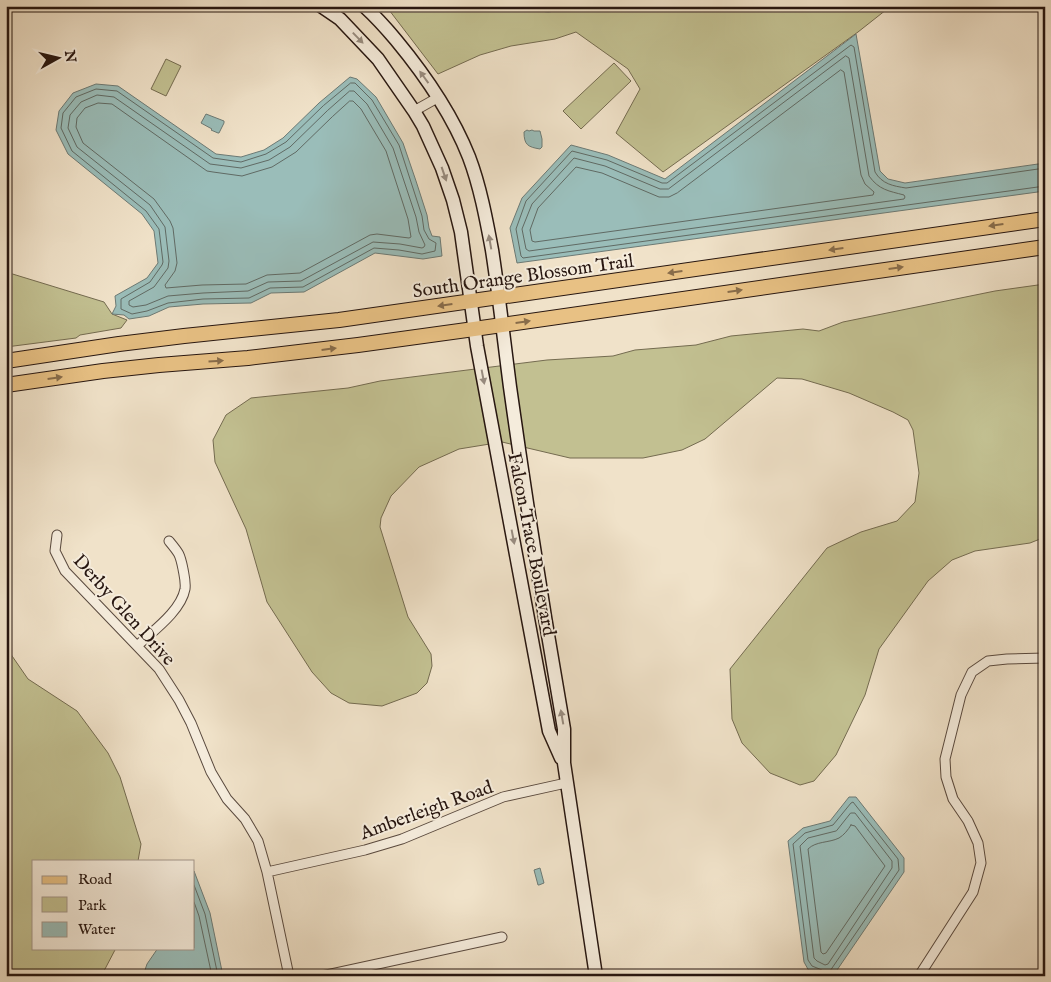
<svg xmlns="http://www.w3.org/2000/svg" width="1051" height="982" font-family="'IM FELL English',serif">
	<style>
		.green { fill: #c2c091; stroke: #746b50 }
		.water { fill: #9abdb9; stroke: #6c7a75 }
		.lines { fill: none; stroke-linecap: round; stroke-linejoin: round }
		.shore { stroke: #606a64; stroke-width: 1 }
		.street-casing { stroke: #59493e; stroke-width: 11 }
		.secondary-casing { stroke: #271610; stroke-width: 15 }
		.primary-casing { stroke: #271610; stroke-width: 16 }
		.street { stroke: #f5ecdc; stroke-width: 9 }
		.secondary { stroke: #f5ecdc; stroke-width: 12 }
		.primary { stroke: #e8c184; stroke-width: 14 }
		.oneway { fill: #988c80 }
		.oneway2 { fill: #886c4a }
		.labels { text-anchor: middle; stroke-width: 4; stroke-linejoin: round; paint-order: stroke }
		.street-label { font-size: 19px; fill: #271610; stroke: #f5ecdc }
	</style>
	<rect width="100%" height="100%" fill="#f0e2c9"/>
	<filter id="stains"><feTurbulence type="fractalNoise" baseFrequency=".004" numOctaves="4"/><feColorMatrix values="0 0 0 0 .2 0 0 0 0 .09 0 0 0 0 .02 0 0 0 .5 -.17"/></filter>
	<radialGradient id="worn" r=".72"><stop offset=".6" stop-color="#630" stop-opacity="0"/><stop offset="1" stop-color="#630" stop-opacity=".3"/></radialGradient>
	<path class="green" d="M386 6H891L858 32 663 172 616 133 640 89 628 69 576 32 555 39 511 46 480 55 438 74Z
		M166 59 181 66 166 96 151 89Z
		M614 63 631 81 581 129 563 111Z
		M6 272 104 302 112 314 127 320 121 328 80 335 76 338 6 347Z
		M1045 284V537L1030 543 975 551 952 560 928 581 879 649 865 695 836 755 814 781 800 785 770 773 742 743 732 719 730 669 827 548 861 532 897 521 915 502 919 473 913 430 908 420 893 412 849 393 802 379 777 378 705 439 682 450 643 458H570L502 442 459 449 419 467 391 496 381 518 380 527 408 617 431 654 432 666 427 683 417 693 382 706 349 703 331 693 312 672 267 602 246 529 215 462 213 440 226 415 251 398 348 388 380 381 547 360 613 356 635 350 696 345 731 336 803 329 819 331 843 322 995 291Z
		M6 649 10 653 28 679 77 711 108 753 120 777 141 844 138 861H34V948H116L105 969 99 976H6Z"/>
	<path class="water" d="M533 6H560C549 16 544 12 533 6Z
		M856 34 880 171 888 179 905 183 1045 163V191L517 263 510 228 522 198 571 145 608 155 665 179Z
		M350 77 357 79 376 97 403 143 416 181 427 215 429 228 432 236 440 237 442 256 423 259 375 253 304 292 271 293 251 303 203 304 169 307 149 316 129 319 124 315 112 314 116 306 115 296 147 278 158 263 154 231 142 214 68 154 56 130 59 111 73 93 96 84 118 86 216 154 241 157 264 150 283 138 319 103Z
		M206 114 224 121V123L219 133H218L211 130 212 129 201 123Z
		M527 130 529 131 532 130 534 131H540L542 139V147L540 149C528 147 524 145 524 132Z
		M849 797H856L904 858V872L835 973 822 975 809 971 804 962 788 841 803 828 830 821Z
		M540 868 544 883 539 885H538L534 870Z
		M194 871 210 913 223 976H143L147 964 158 948H194Z"/>
	<g class="lines">
		<path class="shore" d="M846 56 849 58 869 176C879 190 889 191 904 195L905 197 904 199 529 251 526 249 522 229 532 204 574 158 605 166 660 189H668Z
			M841 70 844 72 861 175 865 184 874 192 873 195 535 242 532 241 530 230 538 208 576 167 602 173 659 197H669L677 193Z
			M351 83H355L372 100 399 145 422 216 424 230 429 239 436 243 435 251 422 254 399 250 374 248 303 287 270 288 249 298 203 299 168 303 147 311 132 314 121 309V299L150 282 162 265 163 262 159 229 146 211 72 151 61 128 63 113 76 97 96 89 117 91 213 158 241 162 266 154 286 142 323 106Z
			M350 91H354L367 104 393 148 416 217 419 232 425 245 424 247 422 248 400 244 373 242 301 281 268 282 248 291 203 293 168 296 146 305 133 307 129 305V301L154 287 168 268 169 261 165 227 150 205 77 147 68 128 70 115 81 102 97 95 114 97 210 164 241 168 269 160 290 147 327 111Z
			M350 101H353L361 109 386 151 408 219 411 237 409 238 377 234 370 235 300 273 267 275 246 284 202 285 166 288 165 285 175 271 177 263 173 228 170 221 154 199 83 143 76 127 77 118 85 108 98 103 112 104 207 171 213 172 242 176 272 167 296 152 332 117Z
			M1045 168 906 188C893 186 882 184 875 172L854 47 851 45 667 183H662L607 160 572 151 526 201 516 229 521 256 523 258 1045 186
			M851 813H855L892 861V868L828 964 825 965 817 961 814 958 800 846 808 838 836 831Z
			M851 825 855 826 885 866 826 953 823 954 821 952 808 849C816 841 829 843 839 838 844 835 848 830 851 825Z
			M194 885 205 914 218 976
			M194 902 199 916 212 976
			M823 976 822 970 812 966 808 960 793 844 805 833 833 825 851 803 853 802 898 859 899 870 830 971 829 976"/>
		<g class="street-casing">
			<path id="street" d="M414 111 439 97
				M57 535 55 551 65 571 159 669 179 700 191 723 211 772 227 799 245 819 258 841 267 872 289 976
				M137 646C153 631 181 611 185 589 186 582 184 575 183 569 180 554 179 553 169 541
				M267 872 365 850 402 839 503 797 566 783
				M322 976 502 937
				M919 976 973 892 981 863 978 843 968 821 953 799 946 777 945 759 961 695 972 672 988 661 1007 659 1045 658"/>
		</g>
		<g class="secondary-casing">
			<path id="secondary" d="M321 6 340 19 378 59 414 111 423 126 442 168 453 200 461 232 477 346 549 731 561 758
				M364 6C376 17 386 28 396 40 425 75 452 114 469 157 480 186 486 218 492 250 499 295 504 341 510 387 526 501 544 615 564 729V763L596 976"/>
		</g>
		<g class="primary-casing">
			<path id="primary" d="M6 361 119 344 184 336 339 320 1045 219
				M6 385 103 371 159 365 248 358 358 345 474 329 1045 247"/>
		</g>
		<use href="#street" class="street"/>
		<use href="#secondary" class="secondary"/>
		<use href="#primary" class="primary"/>
	</g>
	<defs><path id="oneway-solid" d="M-6-.8H1V-3.2L6.5 0L1 3.2V.8H-6Z" transform="scale(1.25)"/></defs>
	<g class="oneway">
		<use href="#oneway-solid" transform="translate(358 38) rotate(46)"/>
		<use href="#oneway-solid" transform="translate(424 77) rotate(-126)"/>
		<use href="#oneway-solid" transform="translate(444 174) rotate(71)"/>
		<use href="#oneway-solid" transform="translate(490 242) rotate(-100)"/>
		<use href="#oneway-solid" transform="translate(483 377) rotate(79)"/>
		<use href="#oneway-solid" transform="translate(513 537) rotate(79)"/>
		<use href="#oneway-solid" transform="translate(562 717) rotate(-100)"/>
	</g>
	<g class="oneway2">
		<use href="#oneway-solid" transform="translate(996 225) rotate(172)"/>
		<use href="#oneway-solid" transform="translate(836 249) rotate(172)"/>
		<use href="#oneway-solid" transform="translate(896 268) rotate(-8)"/>
		<use href="#oneway-solid" transform="translate(675 272) rotate(172)"/>
		<use href="#oneway-solid" transform="translate(735 291) rotate(-8)"/>
		<use href="#oneway-solid" transform="translate(445 305) rotate(172)"/>
		<use href="#oneway-solid" transform="translate(523 322) rotate(-8)"/>
		<use href="#oneway-solid" transform="translate(329 349) rotate(-7)"/>
		<use href="#oneway-solid" transform="translate(216 361) rotate(-4)"/>
		<use href="#oneway-solid" transform="translate(55 378) rotate(-8)"/>
	</g>
	<g class="labels">
		<g class="street-label">
			<text transform="translate(523 275) rotate(-8)" y="7">South Orange Blossom Trail</text>
			<text transform="translate(533 544) rotate(79)" y="7">Falcon Trace Boulevard</text>
			<text transform="translate(125 609) rotate(48)" y="7">Derby Glen Drive</text>
			<text transform="translate(426 809) rotate(-20)" y="7">Amberleigh Road</text>
		</g>
	</g>
	<rect width="1051" height="982" fill="none" stroke="#f0e2c9" stroke-width="25"/>
	<rect x="8" y="8" width="1036" height="967" fill="none" stroke="#271610" stroke-width="2.5"/>
	<rect x="12" y="12" width="1026" height="957" fill="none" stroke="#271610"/>
	<rect x="32" y="860" width="162" height="90" fill="#f5ecdc" stroke="#a3968a"/>
	<rect x="42" y="876" width="25" height="8" fill="#e8c184" stroke="#a3968a"/>
	<text x="78" y="884" font-size="15" fill="#271610">Road</text>
	<rect x="42" y="897" width="25" height="15" fill="#c2c091" stroke="#a3968a"/>
	<text x="78" y="910" font-size="15" fill="#271610">Park</text>
	<rect x="42" y="922" width="25" height="15" fill="#9abdb9" stroke="#a3968a"/>
	<text x="78" y="934" font-size="15" fill="#271610">Water</text>
	<g transform="translate(58 58) rotate(82)" stroke="#f5ecdc" stroke-width="4" paint-order="stroke">
	<path d="M0-4L9 19L0 12L-9 19Z" fill="#271610"/>
	<text y="-8" font-size="14" font-weight="bold" text-anchor="middle" fill="#271610">N</text>
	</g>
	<rect width="100%" height="100%" filter="url(#stains)"/>
	<rect width="100%" height="100%" fill="url(#worn)"/>
</svg>
